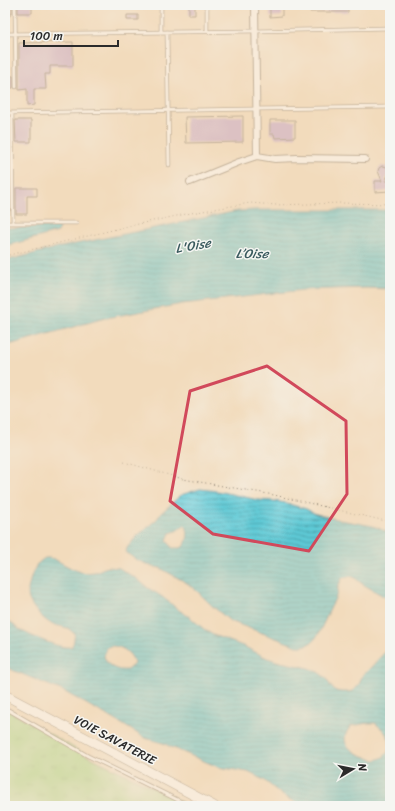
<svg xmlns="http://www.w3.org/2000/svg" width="395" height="811" font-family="Sriracha,sans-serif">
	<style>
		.grass { fill: url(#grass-tufts); stroke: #68825a }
		.water { fill: url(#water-rules); stroke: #447a80; fill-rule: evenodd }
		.building { fill: #c1a3cc }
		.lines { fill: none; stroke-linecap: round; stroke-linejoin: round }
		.lane-casing { stroke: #8e8374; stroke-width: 4.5 }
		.street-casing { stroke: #8e8374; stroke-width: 8 }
		.secondary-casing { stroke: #8e8374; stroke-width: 10 }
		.path { stroke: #8e8374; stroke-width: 1; stroke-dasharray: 1 3; stroke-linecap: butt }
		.lane { stroke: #fff; stroke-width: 3 }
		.street { stroke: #fff; stroke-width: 6 }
		.secondary { stroke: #fff; stroke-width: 9 }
		.marked { fill: none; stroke: #d1495b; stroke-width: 3; stroke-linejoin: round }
		.labels { text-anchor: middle; stroke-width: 3; stroke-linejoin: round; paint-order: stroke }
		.street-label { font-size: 12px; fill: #2b2b2b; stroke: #f6f6f2 }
		.water-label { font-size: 13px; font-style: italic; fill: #3a5a5e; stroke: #f6f6f2 }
	</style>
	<defs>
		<pattern id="grass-tufts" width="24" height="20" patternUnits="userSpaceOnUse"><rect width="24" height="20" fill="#a6da8a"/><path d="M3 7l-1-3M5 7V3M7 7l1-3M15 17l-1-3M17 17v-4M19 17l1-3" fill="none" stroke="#8fbb77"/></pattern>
		<pattern id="water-rules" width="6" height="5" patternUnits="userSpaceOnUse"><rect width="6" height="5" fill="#5dc9d5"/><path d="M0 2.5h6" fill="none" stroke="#4da3ad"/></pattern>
	</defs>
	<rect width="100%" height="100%" fill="#f6f6f2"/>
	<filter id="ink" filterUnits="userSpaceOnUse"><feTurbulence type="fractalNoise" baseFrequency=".025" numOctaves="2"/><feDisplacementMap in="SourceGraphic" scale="8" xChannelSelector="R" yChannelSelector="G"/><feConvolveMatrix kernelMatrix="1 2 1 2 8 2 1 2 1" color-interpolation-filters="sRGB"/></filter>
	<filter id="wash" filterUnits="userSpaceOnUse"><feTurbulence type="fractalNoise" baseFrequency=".012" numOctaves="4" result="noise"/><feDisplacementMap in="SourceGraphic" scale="16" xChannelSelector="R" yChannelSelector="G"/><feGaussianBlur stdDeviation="0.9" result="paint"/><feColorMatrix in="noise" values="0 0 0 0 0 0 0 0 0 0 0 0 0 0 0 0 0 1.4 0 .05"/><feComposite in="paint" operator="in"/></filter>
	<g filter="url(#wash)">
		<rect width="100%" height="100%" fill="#f2dbbc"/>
		<path class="grass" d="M5 708 88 756 190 806H5Z"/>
		<path class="water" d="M255 210H390V289L366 288 303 290 182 304 105 318 5 346V261L56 248 238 211Z
			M41 227H59L58 232 5 246V228Z
			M200 489 217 491 258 500 274 501 285 503 306 509 316 514 340 520 373 526 390 533V600L361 583 354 577 350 576 342 578 338 587 337 594 319 633C314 642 307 647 297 646L230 621 211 605 198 592 187 583 160 568 151 566 137 560 131 556 126 553 127 548 136 537 157 519 161 513 169 506 181 495ZM185 525C190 531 188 544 181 548H172L167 540 169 535 170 533 176 531Z
			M45 558H49L54 559 73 569 85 573 95 572 107 567 119 568 137 579 148 588 161 596 179 610 191 618 205 630 213 635 243 646 267 658 280 662 309 668 318 672 326 678 331 687 336 691 342 692H348L352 691 356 688 359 685 362 676 373 665 385 652 390 649V803L388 806H303L282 795 264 780 248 772 218 767 171 747 163 743 145 738 117 721 63 691 5 667V618C10 621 14 626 20 630 27 634 66 652 72 646 74 643 74 637 75 634 72 632 70 629 67 628 62 626 57 626 52 624 43 620 30 606 28 596 27 591 29 586 30 581 33 571 36 563 45 558ZM114 646C123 647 133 654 134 664L127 670C117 671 107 667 104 656L106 649 109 646ZM368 723H375C380 727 385 731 388 737 394 747 386 759 375 760 371 760 367 757 363 756 348 750 338 741 351 726Z"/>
		<g id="blocks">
			<path class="building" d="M5 5H12V13H10V16H5Z
				M18 5H32V13H18Z
				M189 5H195V15H189Z
				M270 5H282V16L270 17Z
				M310 5H348V12H310Z
				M127 15H138V20H127Z
				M73 42V66H50V74H45L46 89H34V105L27 106V89L19 90V43Z
				M5 76H13V88H5Z
				M243 116V142L186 143 185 117Z
				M15 120H31V142H16Z
				M270 120H295V137L275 138 274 134H270Z
				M382 166 387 167 389 170V173L385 181H390V191L375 192V181H382L378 171 379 168Z
				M5 188H10V211H5Z
				M16 188H37V196H27V214H16Z"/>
		</g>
	</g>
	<g filter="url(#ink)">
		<use href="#blocks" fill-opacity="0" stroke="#8e8374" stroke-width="1"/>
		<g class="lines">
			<g class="lane-casing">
				<path id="lane" d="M15 5 16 87
					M161 5V32
					M207 31V5
					M167 32 169 165
					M5 34 256 31 390 28
					M5 113 257 109 390 107
					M12 113 13 223
					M5 223H77
					M5 708 88 756 190 806"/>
			</g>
			<g class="street-casing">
				<path id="street" d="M255 5 257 156
					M190 182 239 162 257 156 275 159 297 158 365 159"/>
			</g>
			<g class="secondary-casing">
				<path id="secondary" d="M5 695 214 806"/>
			</g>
			<path class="path" d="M5 256 129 226 191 213 250 203 276 205 341 203 390 204
				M124 462 183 479 274 495 390 522"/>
			<use href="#lane" class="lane"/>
			<use href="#street" class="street"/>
			<use href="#secondary" class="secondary"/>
		</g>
	</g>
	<path d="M0 0H395V811H0ZM267 366 346 421 347 494 309 551 213 534 170 501 190 391Z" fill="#f2dbbc" fill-opacity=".55" fill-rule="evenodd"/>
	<path class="marked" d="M267 366 346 421 347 494 309 551 213 534 170 501 190 391Z"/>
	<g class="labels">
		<g class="street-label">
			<text transform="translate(115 740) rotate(28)" y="4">VOIE SAVATERIE</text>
		</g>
		<g class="water-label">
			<text transform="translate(193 245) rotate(-10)" y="5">L'Oise</text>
			<text x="252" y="258">L’Oise</text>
		</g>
	</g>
	<rect width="395" height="811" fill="none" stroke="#f6f6f2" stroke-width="20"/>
	<g transform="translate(353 769) rotate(80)" stroke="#f6f6f2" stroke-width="3" paint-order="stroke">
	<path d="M0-3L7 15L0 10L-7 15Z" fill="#2b2b2b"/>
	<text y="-6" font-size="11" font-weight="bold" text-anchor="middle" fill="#2b2b2b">N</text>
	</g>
	<path d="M24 40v6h94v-6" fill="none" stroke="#2b2b2b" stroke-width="2"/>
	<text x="30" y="40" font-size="12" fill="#2b2b2b" stroke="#f6f6f2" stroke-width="3" paint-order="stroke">100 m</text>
</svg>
